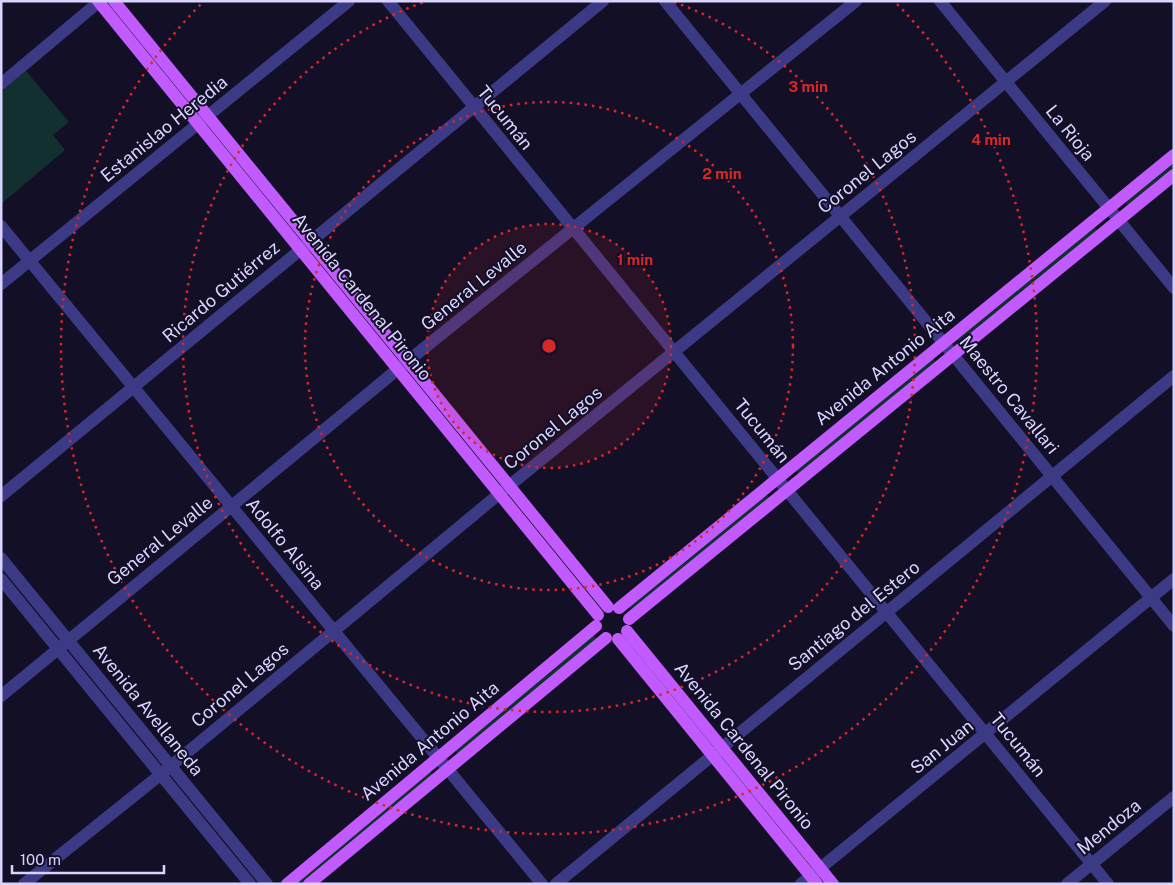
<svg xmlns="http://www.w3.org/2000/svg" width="1175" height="885" font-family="'Public Sans',sans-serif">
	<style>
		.green { fill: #12302f }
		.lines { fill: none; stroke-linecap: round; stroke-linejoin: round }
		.minor { stroke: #3d3a85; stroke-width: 12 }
		.major { stroke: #c25bff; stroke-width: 12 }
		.ring { fill: none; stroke: #d62828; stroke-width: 2.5; stroke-dasharray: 2.5 5 }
		.labels { text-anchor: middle; stroke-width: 4; stroke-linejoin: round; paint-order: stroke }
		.street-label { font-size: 18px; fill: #d9d4ff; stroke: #130f26 }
		.centre { fill: #d62828; stroke: #130f26; stroke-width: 2.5 }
		.ring-label { font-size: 15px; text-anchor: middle; font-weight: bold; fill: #d62828; stroke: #130f26; stroke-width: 4; stroke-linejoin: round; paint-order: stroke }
	</style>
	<rect width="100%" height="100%" fill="#130f26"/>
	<path class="green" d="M26 71 69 122 53 135 65 150 1 204V92Z
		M1174 160V167L1128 205 1124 201Z
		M1094 226 1097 230 959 342 956 338Z
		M933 358 936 362 799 474 795 470Z
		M766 493 769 498 632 610 628 605Z
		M593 635 597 639 458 754 455 750Z
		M430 771 433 775 301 884H293Z"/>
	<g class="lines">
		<path class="minor" d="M388 1 1108 884
			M665 1 1174 626
			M940 1 1174 288
			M1 84 100 1
			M1 226 542 884
			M1 284 349 1
			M1 496 603 1
			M1 558 267 884
			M1 579 250 884
			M1 696 398 369 856 1
			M24 884 160 775 499 494 1105 1
			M556 884 1174 376
			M801 884 1174 579
			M1067 884 1174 797"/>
		<path class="major" d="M98 1 598 615
			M114 1 608 607
			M619 608 1174 155
			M629 619 1174 175
			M627 631 833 884
			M618 639 817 884
			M287 884 596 626
			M309 884 606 638"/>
	</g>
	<circle cx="549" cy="346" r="122" fill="#d62828" fill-opacity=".12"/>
	<g class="ring">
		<circle cx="549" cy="346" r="122"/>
		<circle cx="549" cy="346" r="244"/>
		<path d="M674 2A366 366 0 1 1 424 2"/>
		<path d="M897 4A488 488 0 1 1 201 4"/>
	</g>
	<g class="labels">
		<g class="street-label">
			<text transform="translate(505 118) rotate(51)" y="6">Tucumán</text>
			<text transform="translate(164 129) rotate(-39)" y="6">Estanislao Heredia</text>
			<text transform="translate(1070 133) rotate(51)" y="6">La Rioja</text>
			<text transform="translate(867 172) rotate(-39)" y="6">Coronel Lagos</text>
			<text transform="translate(474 286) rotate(-39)" y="6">General Levalle</text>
			<text transform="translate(221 292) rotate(-40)" y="6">Ricardo Gutiérrez</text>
			<text transform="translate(362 297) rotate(51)" y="6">Avenida Cardenal Pironio</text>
			<text transform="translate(885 367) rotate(-39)" y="6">Avenida Antonio Aita</text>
			<text transform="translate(1009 395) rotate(51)" y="6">Maestro Cavallari</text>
			<text transform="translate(553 428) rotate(-39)" y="6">Coronel Lagos</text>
			<text transform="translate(762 431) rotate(51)" y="6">Tucumán</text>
			<text transform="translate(160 541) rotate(-39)" y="6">General Levalle</text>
			<text transform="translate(285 544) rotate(51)" y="6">Adolfo Alsina</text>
			<text transform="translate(854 616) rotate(-39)" y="6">Santiago del Estero</text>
			<text transform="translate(240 685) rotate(-40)" y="6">Coronel Lagos</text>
			<text transform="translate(148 710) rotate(51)" y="6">Avenida Avellaneda</text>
			<text transform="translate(430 741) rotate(-40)" y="6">Avenida Antonio Aita</text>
			<text transform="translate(1018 745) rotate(51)" y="6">Tucumán</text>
			<text transform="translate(744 746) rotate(51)" y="6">Avenida Cardenal Pironio</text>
			<text transform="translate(942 747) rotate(-39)" y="6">San Juan</text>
			<text transform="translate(1109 827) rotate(-39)" y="6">Mendoza</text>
		</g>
	</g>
	<circle cx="549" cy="346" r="8" class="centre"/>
	<g class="ring-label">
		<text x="808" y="92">3 min</text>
		<text x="991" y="145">4 min</text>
		<text x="722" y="179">2 min</text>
		<text x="635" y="265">1 min</text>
	</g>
	<rect width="1175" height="885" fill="none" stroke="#d9d4ff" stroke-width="5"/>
	<path d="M12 865v8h152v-8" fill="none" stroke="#d9d4ff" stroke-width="2.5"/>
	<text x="20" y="865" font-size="15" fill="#d9d4ff" stroke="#130f26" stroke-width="4" paint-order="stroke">100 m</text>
</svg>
